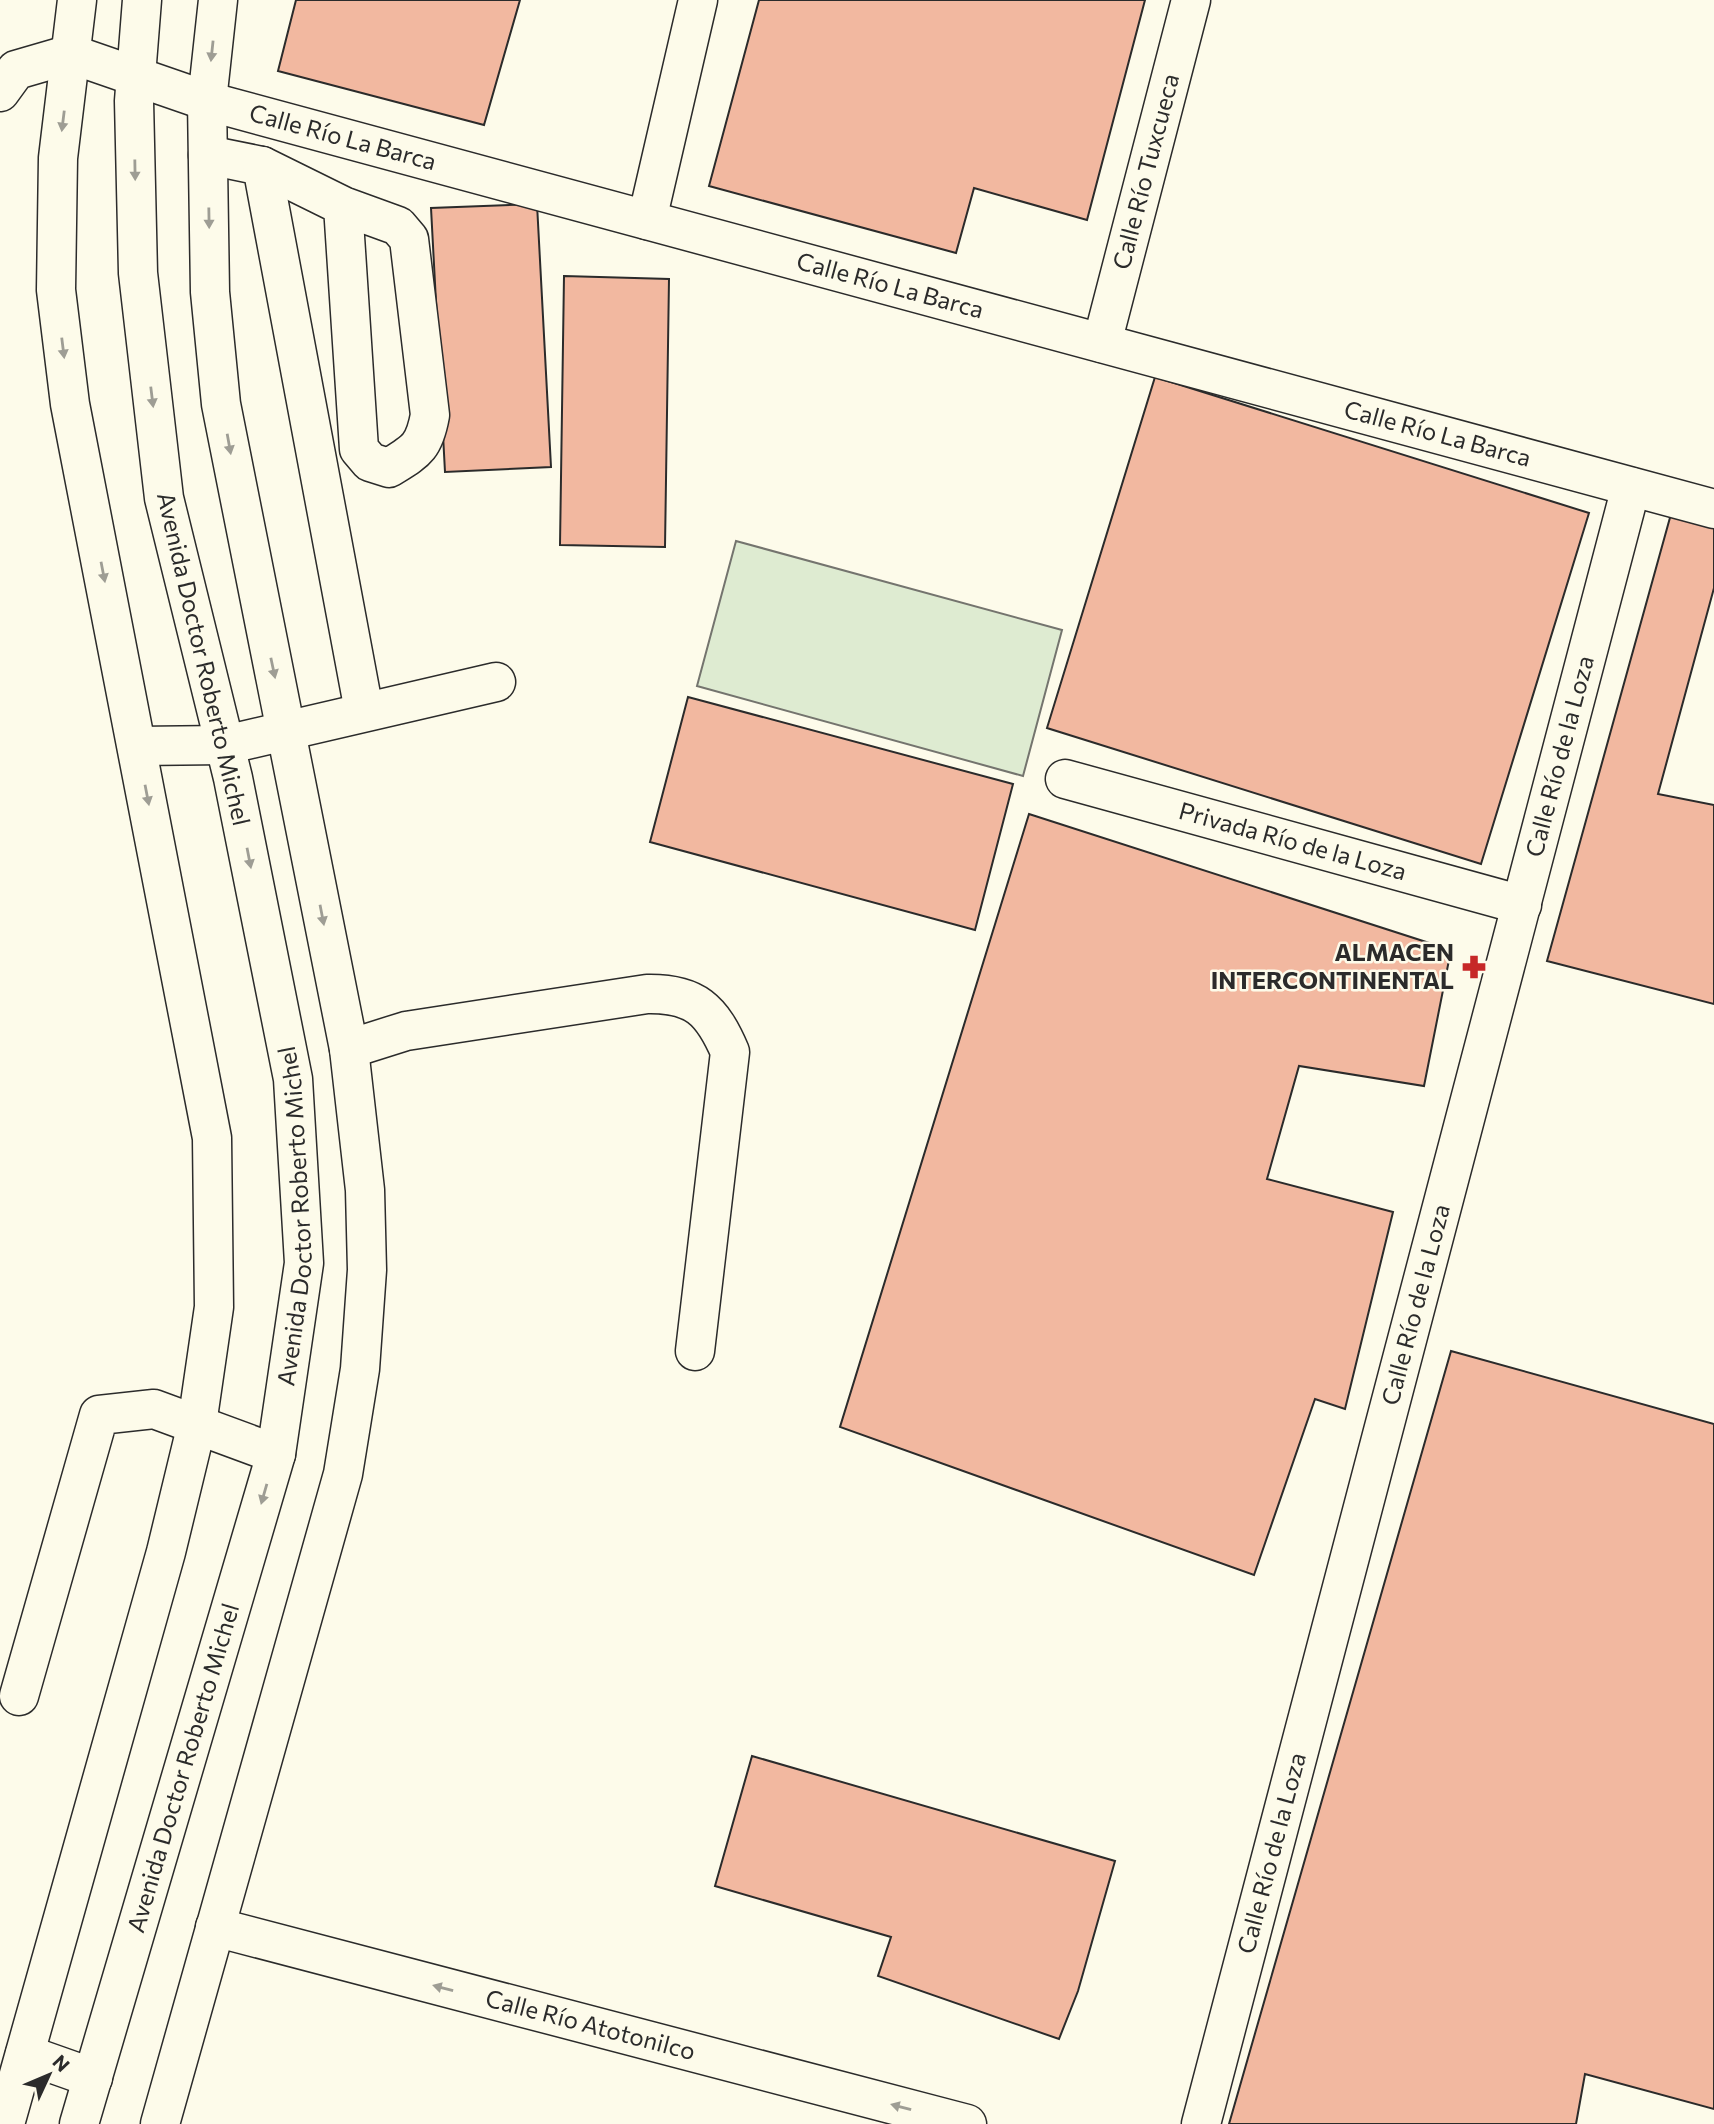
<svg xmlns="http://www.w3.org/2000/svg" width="1714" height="2124" font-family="Commissioner,sans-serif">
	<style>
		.green { fill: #deebd1; stroke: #74746e; stroke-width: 2 }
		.building { fill: #f2b8a0; stroke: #2b2b2b; stroke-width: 2 }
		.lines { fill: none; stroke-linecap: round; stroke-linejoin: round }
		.minor-casing { stroke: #2b2b2b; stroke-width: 41 }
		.major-casing { stroke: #2b2b2b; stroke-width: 41 }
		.minor { stroke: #fdfbea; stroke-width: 38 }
		.major { stroke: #fdfbea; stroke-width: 38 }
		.oneway { fill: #9e9d94 }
		.labels { text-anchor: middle; stroke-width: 5; stroke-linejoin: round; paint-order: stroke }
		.street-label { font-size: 24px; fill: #2b2b2b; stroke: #fdfbea }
		.poi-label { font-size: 24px; font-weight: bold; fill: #2b2b2b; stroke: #fdfbea; text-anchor: end }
	</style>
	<rect width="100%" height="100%" fill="#fdfbea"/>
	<path class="green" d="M736 541 1062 630 1023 776 697 686Z"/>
	<path class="building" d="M296 0H520L484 125 278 71Z
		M759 0H1145L1087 220 974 188 956 253 709 186Z
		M537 204 551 467 445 472 431 208Z
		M564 276 669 279 665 547 560 545Z
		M1155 377 1589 513 1481 864 1047 728Z
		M1671 514 1714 525V588L1658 794 1714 805V1004L1547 961Z
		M688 697 1013 784 975 930 650 842Z
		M1029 814 1451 950 1424 1086 1299 1066 1267 1179 1393 1212 1345 1409 1315 1399 1254 1575 840 1427Z
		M1451 1351 1714 1424V2109L1585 2074 1576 2124H1229Z
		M752 1756 1115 1861 1078 1991 1059 2039 878 1976 891 1937 715 1886Z"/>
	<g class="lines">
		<g class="minor-casing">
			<g id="minor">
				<path id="s1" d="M0 92 16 70 71 54 207 101 1714 509"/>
				<path d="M208 155 262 166 364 711"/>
				<path d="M262 166 343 206 398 226 409 239 430 415C424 448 416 451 389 468L370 462 359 449 343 206"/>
				<path d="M647 220 698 0"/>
				<path id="s2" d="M1102 343 1191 0"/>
				<path d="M137 746 225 745 496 682"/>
				<path id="s3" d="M1065 779 1522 905"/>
				<path d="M349 1049 406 1031 647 994C695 993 712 1010 730 1052L695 1351"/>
				<path d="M19 1696 99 1415 154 1409 276 1454"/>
				<path id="s4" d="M215 1927 967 2124"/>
				<path id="s5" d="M1201 2124 1631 487"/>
			</g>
		</g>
		<g class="major-casing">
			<g id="major">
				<path d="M25 2054 93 2078"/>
				<path d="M5 2124 166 1552 197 1424 214 1307 212 1138 70 404 56 290 58 158 77 0"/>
				<path id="s6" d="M79 2124 276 1454 304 1263 293 1079 233 778 164 498 138 273 134 101 142 0"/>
				<path d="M160 2124 343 1474 360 1369 367 1270 365 1190 349 1049 221 404 210 292 207 101 218 0"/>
			</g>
		</g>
		<use href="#minor" class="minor"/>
		<use href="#major" class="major"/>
	</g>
	<defs><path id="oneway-solid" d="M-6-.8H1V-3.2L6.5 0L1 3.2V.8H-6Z" transform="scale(1.75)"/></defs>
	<g class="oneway">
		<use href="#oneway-solid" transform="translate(212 51) rotate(96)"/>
		<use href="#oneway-solid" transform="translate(63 121) rotate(97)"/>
		<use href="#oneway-solid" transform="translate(135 170) rotate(89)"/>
		<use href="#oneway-solid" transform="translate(209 218) rotate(89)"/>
		<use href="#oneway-solid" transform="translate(63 348) rotate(83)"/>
		<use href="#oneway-solid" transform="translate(152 397) rotate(83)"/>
		<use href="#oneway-solid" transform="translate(229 444) rotate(80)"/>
		<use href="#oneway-solid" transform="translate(103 572) rotate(79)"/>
		<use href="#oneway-solid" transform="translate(273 668) rotate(78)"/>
		<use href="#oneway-solid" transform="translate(147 795) rotate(79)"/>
		<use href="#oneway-solid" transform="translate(249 858) rotate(79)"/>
		<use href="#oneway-solid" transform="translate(322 915) rotate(79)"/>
		<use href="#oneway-solid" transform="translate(264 1494) rotate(106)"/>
		<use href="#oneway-solid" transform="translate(443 1988) rotate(-165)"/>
		<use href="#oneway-solid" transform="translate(901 2107) rotate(-165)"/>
	</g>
	<defs>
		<g id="pharmacy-bare" transform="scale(1.89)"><path d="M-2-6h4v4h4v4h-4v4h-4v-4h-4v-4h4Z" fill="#c62828" stroke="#fdfbea" stroke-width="2.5" paint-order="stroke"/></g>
	</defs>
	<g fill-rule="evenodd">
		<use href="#pharmacy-bare" x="1474" y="967"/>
	</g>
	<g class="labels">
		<g class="street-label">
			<text dy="8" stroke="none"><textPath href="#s1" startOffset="369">Calle Río La Barca</textPath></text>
			<text dy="8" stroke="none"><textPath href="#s2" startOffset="177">Calle Río Tuxcueca</textPath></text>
			<text dy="8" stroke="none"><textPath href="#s1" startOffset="936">Calle Río La Barca</textPath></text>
			<text dy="8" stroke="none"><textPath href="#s1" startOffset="1503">Calle Río La Barca</textPath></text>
			<text transform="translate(203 659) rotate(77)" y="8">Avenida Doctor Roberto Michel</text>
			<text dy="8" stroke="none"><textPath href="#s5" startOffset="1414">Calle Río de la Loza</textPath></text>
			<text dy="8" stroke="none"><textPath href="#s3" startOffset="236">Privada Río de la Loza</textPath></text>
			<text dy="8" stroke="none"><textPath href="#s6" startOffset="938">Avenida Doctor Roberto Michel</textPath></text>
			<text dy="8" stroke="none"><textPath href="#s5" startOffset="847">Calle Río de la Loza</textPath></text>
			<text dy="8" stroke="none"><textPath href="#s6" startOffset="371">Avenida Doctor Roberto Michel</textPath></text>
			<text dy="8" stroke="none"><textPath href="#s5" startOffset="280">Calle Río de la Loza</textPath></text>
			<text dy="8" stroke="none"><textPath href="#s4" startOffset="388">Calle Río Atotonilco</textPath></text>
		</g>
		<g class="poi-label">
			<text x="1454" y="961">ALMACEN<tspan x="1454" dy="28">INTERCONTINENTAL</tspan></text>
		</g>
	</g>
	<g transform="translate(49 2075) rotate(46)" stroke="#fdfbea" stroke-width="5" paint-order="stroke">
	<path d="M0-5L12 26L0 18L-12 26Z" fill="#2b2b2b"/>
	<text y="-10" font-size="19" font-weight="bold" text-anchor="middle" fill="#2b2b2b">N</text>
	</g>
</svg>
